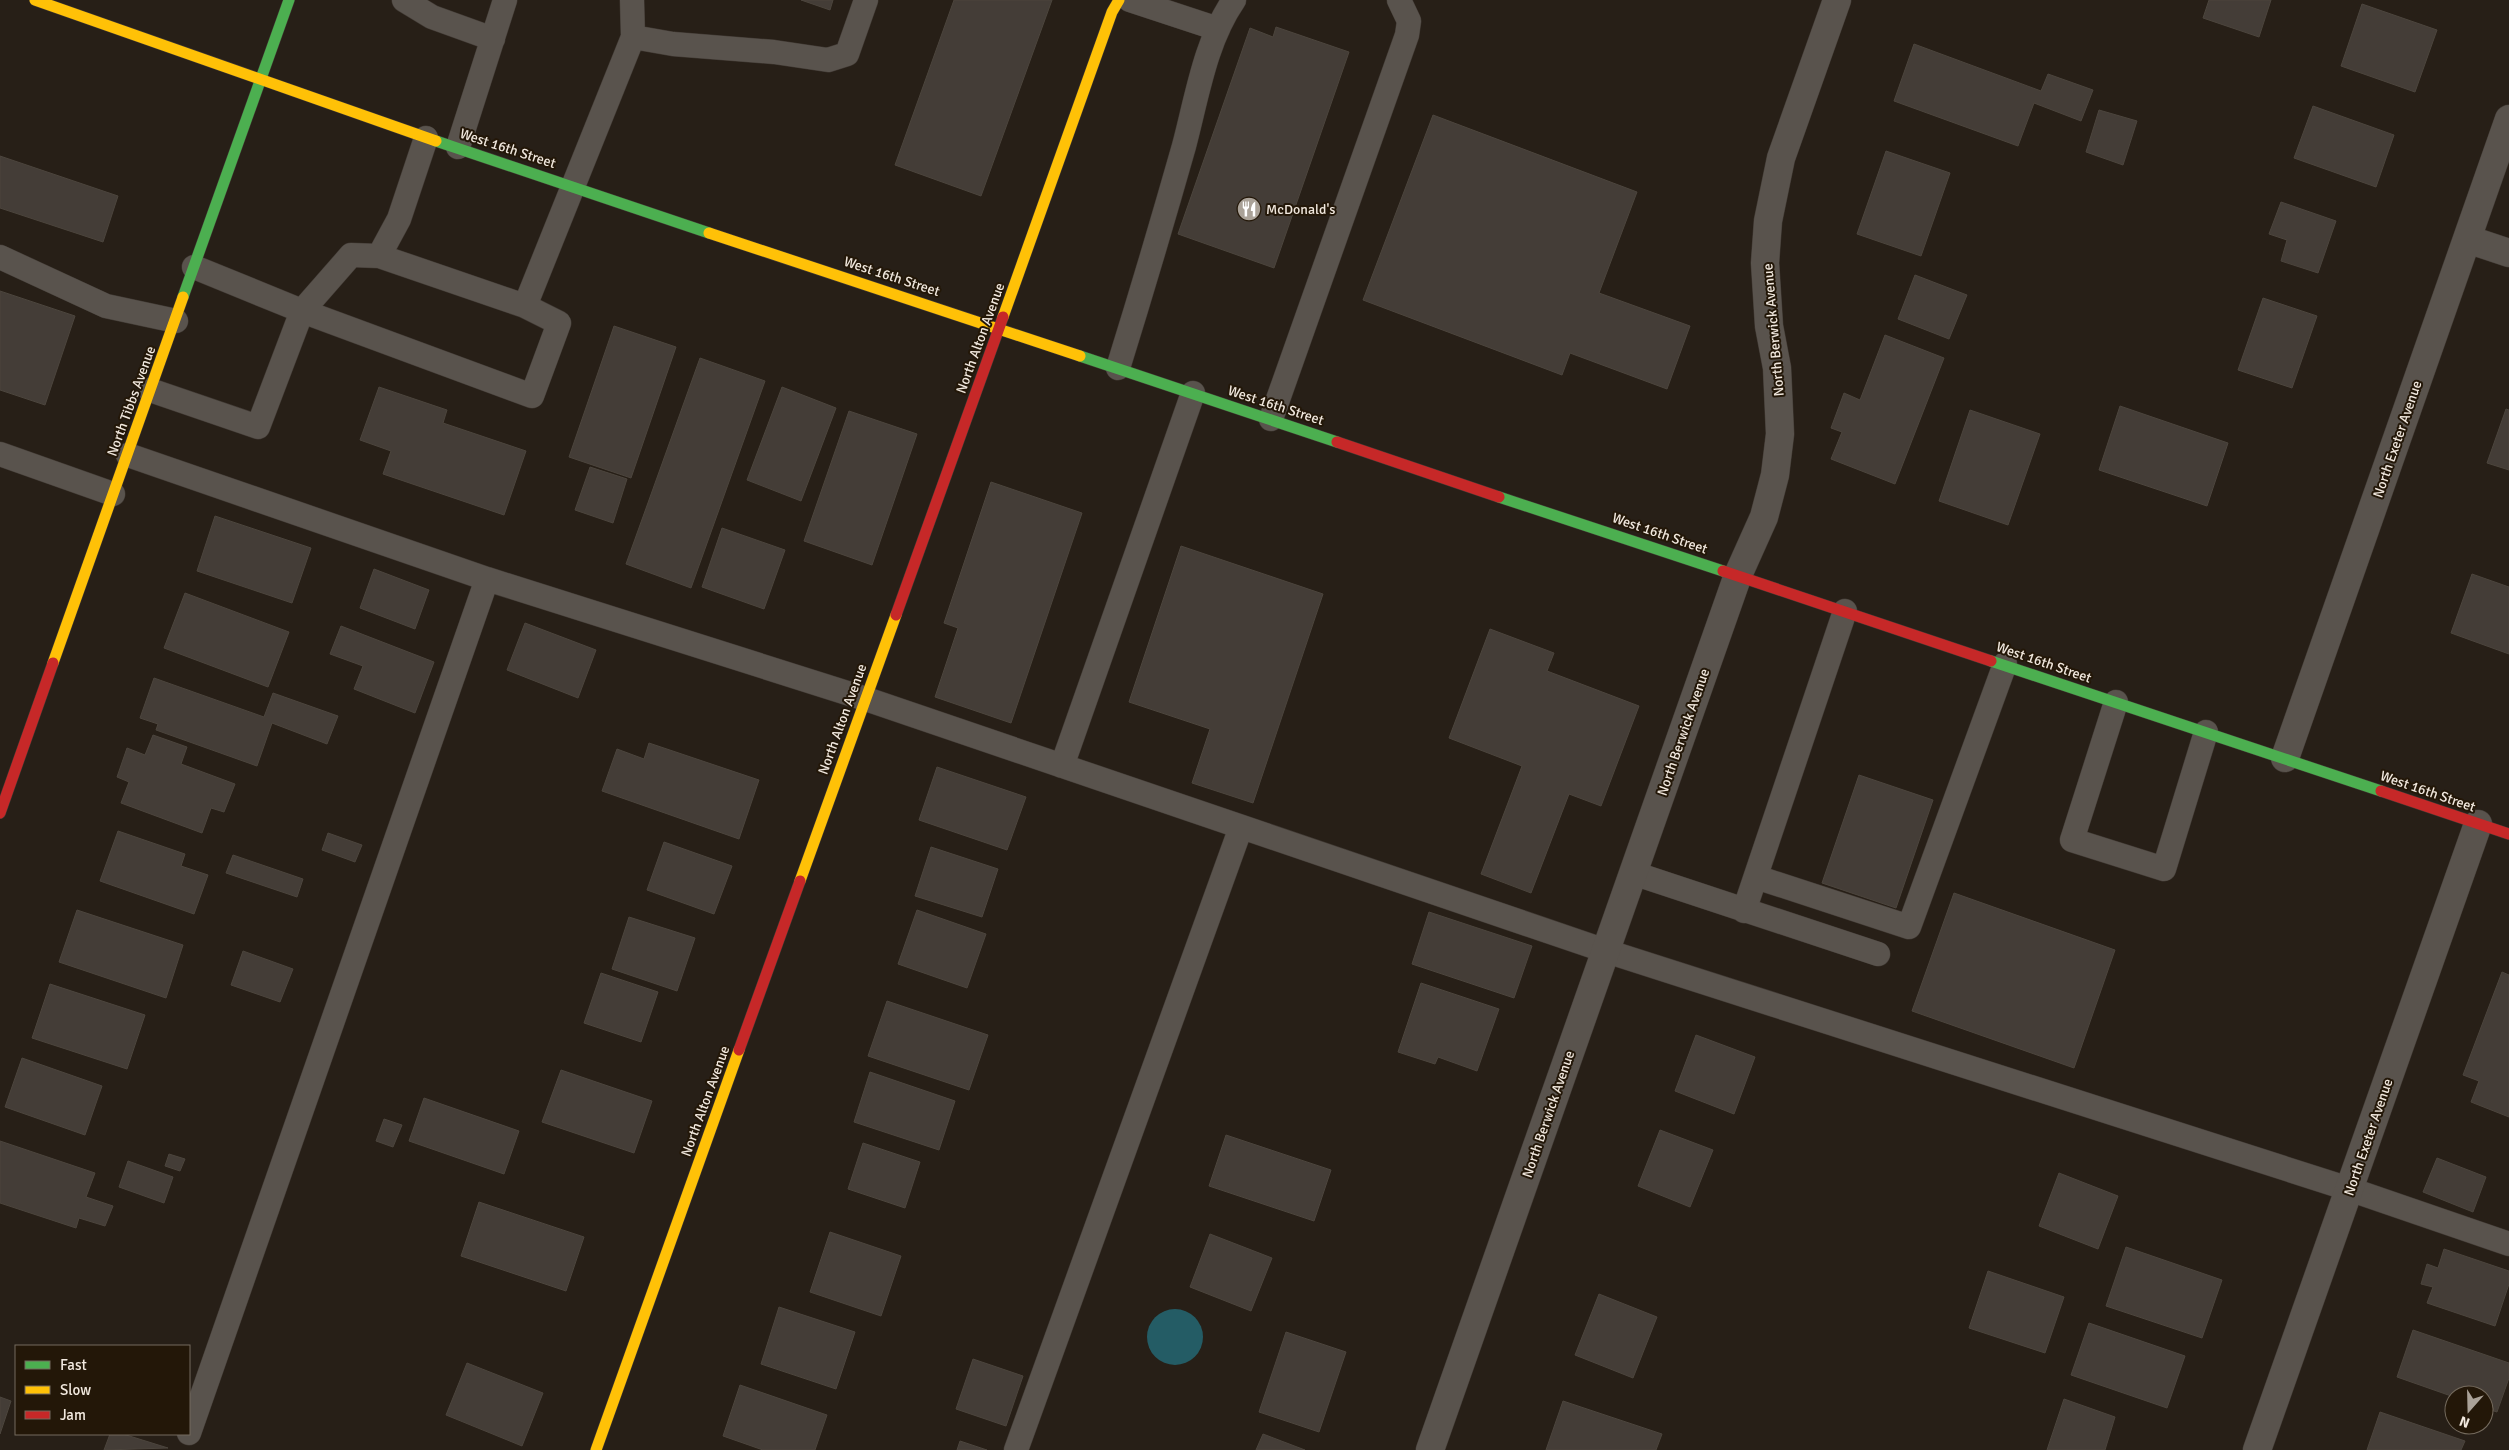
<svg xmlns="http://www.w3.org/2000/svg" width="2509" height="1450" font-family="Signika,sans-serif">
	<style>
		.water { fill: #245c65 }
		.building { fill: #443d37; stroke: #4c453d }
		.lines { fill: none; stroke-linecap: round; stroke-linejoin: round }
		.lane-casing { stroke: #403933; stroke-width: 25 }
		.street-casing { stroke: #403933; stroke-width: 29 }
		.fast-casing { stroke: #403933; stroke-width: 12 }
		.slow-casing { stroke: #403933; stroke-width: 12 }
		.jam-casing { stroke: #403933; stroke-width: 12 }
		.lane { stroke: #59534d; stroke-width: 24 }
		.street { stroke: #59534d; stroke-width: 28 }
		.fast { stroke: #4caf50; stroke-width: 11 }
		.slow { stroke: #ffc107; stroke-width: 11 }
		.jam { stroke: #c62828; stroke-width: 11 }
		.labels { text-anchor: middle; stroke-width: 4; stroke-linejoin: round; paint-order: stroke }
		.street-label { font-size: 14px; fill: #f1e8de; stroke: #231708 }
		.poi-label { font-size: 14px; fill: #f1e8de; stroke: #231708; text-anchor: start }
	</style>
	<rect width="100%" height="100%" fill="#271f17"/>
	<path class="water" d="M1147 1337a28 28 0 1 1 56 0a28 28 0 1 1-56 0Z"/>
	<path class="building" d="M801 0H833L830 10Z
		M954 0H1052L981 196 895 165Z
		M2209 0H2271L2259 37 2203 18Z
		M2362 4 2437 30 2415 92 2341 66Z
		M1276 27 1349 52 1274 268 1178 234 1250 28 1273 37Z
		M1914 44 2041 91 2048 74 2093 90 2081 121 2034 103 2018 146 1894 101Z
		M2313 106 2394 135 2376 187 2294 158Z
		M2099 110 2137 121 2123 165 2086 152Z
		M1433 115 1637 192 1599 293 1690 326 1667 389 1570 353 1562 375 1363 300Z
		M1886 151 1950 173 1921 256 1857 234Z
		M0 156 118 196 103 242 0 208Z
		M2281 202 2336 221 2318 273 2281 261 2287 240 2269 234Z
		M1915 275 1967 295 1949 339 1898 319Z
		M0 291 75 316 45 405 0 390Z
		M2263 298 2317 316 2292 388 2238 370Z
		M614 326 676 347 631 478 569 457Z
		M1885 335 1944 358 1895 484 1831 459 1842 432 1831 428 1844 393 1860 400Z
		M700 358 765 381 691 588 626 564Z
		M379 387 447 410 443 423 526 451 504 515 383 474 391 451 360 440Z
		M782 387 836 408 801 501 747 480Z
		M2120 406 2228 443 2207 506 2099 470Z
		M2506 409 2509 410V470L2487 463Z
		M1970 410 2040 434 2008 525 1939 501Z
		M849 411 917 434 872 565 804 541Z
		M590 467 627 479 613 523 575 510Z
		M991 482 1082 513 1011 723 935 697 958 628 944 623Z
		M215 516 311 548 292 603 197 571Z
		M722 528 785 550 764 609 702 587Z
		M1181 546 1323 594 1253 803 1192 783 1210 729 1129 702Z
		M374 569 429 590 415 629 360 608Z
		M2472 574 2509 587V654L2451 633Z
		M185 593 289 632 268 687 164 648Z
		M525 623 596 650 578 698 507 670Z
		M341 626 434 662 415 713 354 689 363 666 330 654Z
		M1490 629 1554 653 1547 671 1639 706 1601 806 1569 794 1531 893 1481 874 1522 766 1449 738Z
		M154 678 264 717 273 693 338 716 327 744 272 723 257 766 156 730 158 724 140 718Z
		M153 735 187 747 181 764 235 784 224 812 211 808 202 833 121 803 129 782 117 777 127 748 145 755Z
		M649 743 759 780 739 839 602 791 617 749 644 759Z
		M937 767 1026 797 1007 850 919 820Z
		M1859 775 1933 800 1896 908 1822 883Z
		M118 831 185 854 181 866 208 875 194 914 100 881Z
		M328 833 362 845 355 862 322 850Z
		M664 842 732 866 714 914 647 890Z
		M931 847 998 869 982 917 915 896Z
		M233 855 303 879 297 897 226 873Z
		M1954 893 2115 950 2074 1068 1912 1011Z
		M77 910 183 945 166 998 59 962Z
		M917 910 986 934 967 988 898 964Z
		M1429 912 1532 946 1514 998 1412 964Z
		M629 917 695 938 677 991 612 969Z
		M243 951 293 969 280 1002 231 985Z
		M2502 972 2509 975V1117L2471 1102 2479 1081 2463 1075Z
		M601 973 658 992 641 1042 584 1023Z
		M1421 983 1499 1009 1477 1071 1438 1057 1435 1064 1398 1052Z
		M50 984 145 1015 127 1069 32 1038Z
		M887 1001 988 1035 969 1090 868 1056Z
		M1696 1035 1755 1057 1734 1114 1675 1091Z
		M22 1058 102 1086 85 1135 5 1107Z
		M561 1070 652 1101 634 1153 542 1122Z
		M870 1072 955 1101 939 1150 854 1122Z
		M424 1098 519 1131 504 1174 409 1141Z
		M384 1119 402 1125 393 1147 376 1141Z
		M1660 1130 1713 1150 1690 1207 1638 1186Z
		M1226 1135 1331 1170 1314 1221 1209 1186Z
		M0 1141 95 1173 86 1197 113 1206 105 1226 79 1218 76 1228 0 1203Z
		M863 1143 920 1162 905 1208 848 1189Z
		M169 1154 185 1159 180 1171 165 1166Z
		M2437 1158 2486 1177 2473 1212 2423 1192Z
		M128 1161 173 1177 164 1203 119 1187Z
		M2059 1173 2118 1196 2098 1249 2039 1226Z
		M479 1202 584 1237 566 1291 461 1256Z
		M830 1232 901 1256 881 1316 810 1292Z
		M1210 1234 1272 1258 1251 1311 1190 1287Z
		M2126 1247 2222 1280 2202 1338 2106 1306Z
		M2444 1249 2509 1271V1284L2495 1326 2427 1303 2433 1287 2421 1284 2427 1264 2438 1268Z
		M1988 1271 2064 1297 2045 1353 1969 1328Z
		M1599 1294 1657 1317 1633 1378 1575 1355Z
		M779 1307 855 1332 836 1389 761 1364Z
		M2089 1323 2185 1356 2167 1408 2071 1375Z
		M2413 1330 2509 1363V1378L2497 1412 2484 1408V1395H2454V1397L2397 1377Z
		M1286 1332 1346 1352 1319 1432 1259 1412Z
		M973 1359 1023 1376 1006 1426 956 1409Z
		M467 1363 543 1393 522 1446 446 1415Z
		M740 1385 827 1415 815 1450H763L723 1436Z
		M0 1397 11 1401 0 1434Z
		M2064 1399 2115 1417 2105 1450H2047Z
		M1563 1401 1662 1434 1656 1450H1546Z
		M2380 1412 2465 1441 2461 1450H2367Z
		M110 1434H123L168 1448 104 1450Z
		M1263 1434 1305 1450H1256Z
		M960 1441 987 1450H957Z"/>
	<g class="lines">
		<g class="lane-casing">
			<path id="lane" d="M404 0 432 17 493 39
				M632 0 633 37
				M1130 0 1218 29
				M458 147 505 0
				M379 256 399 219 426 138
				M0 257 106 306 176 321
				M194 267 302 311 532 396 559 323 525 306
				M1118 368C1141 294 1163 220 1184 146 1197 97 1205 42 1234 0
				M150 390 258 427 302 311 351 255 379 256 525 306 633 37 673 44 774 52 828 60 847 54 866 0
				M1271 419 1407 35 1409 21 1399 0
				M0 454 113 494
				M128 455 487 579 866 699 1606 951 2349 1189 2509 1244
				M2116 702 2072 840 2164 869 2206 732
				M1062 766 1193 393
				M1633 873 1878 954
				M1756 877 1909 927 2005 664
				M1744 911 1845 611
				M189 1433 487 579
				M1016 1450 1241 827"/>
		</g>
		<g class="street-casing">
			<path id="street" d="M2467 239 2509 253
				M2285 758 2509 119
				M1430 1450 1738 575 1764 517 1775 475 1780 434 1777 368 1769 326 1765 263 1768 221 1781 158 1837 0
				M2257 1450 2478 824"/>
		</g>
		<g class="fast-casing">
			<path id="fast" d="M436 141 709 233
				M183 297 289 0
				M1080 356 1337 442
				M1499 497 1723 571
				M1991 661 2381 791"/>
		</g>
		<g class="slow-casing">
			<path id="slow" d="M35 0 436 141
				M709 233 1080 356
				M1003 317 1112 12 1119 0
				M53 663 183 297
				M800 881 896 615
				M596 1450 739 1050"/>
		</g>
		<g class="jam-casing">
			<path id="jam" d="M1337 442 1499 497
				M1723 571 1991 661
				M896 615 1003 317
				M2381 791 2509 834
				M0 813 53 663
				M739 1050 800 881"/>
		</g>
		<use href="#lane" class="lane"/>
		<use href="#street" class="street"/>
		<use href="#fast" class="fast"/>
		<use href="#slow" class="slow"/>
		<use href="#jam" class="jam"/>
	</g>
	<defs>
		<g id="restaurant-disc" transform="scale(1.25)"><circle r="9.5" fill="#aaa298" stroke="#231708"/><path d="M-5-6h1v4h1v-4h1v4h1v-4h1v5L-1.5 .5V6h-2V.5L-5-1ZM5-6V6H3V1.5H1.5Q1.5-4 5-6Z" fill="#fff"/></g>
	</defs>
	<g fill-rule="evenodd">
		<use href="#restaurant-disc" x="1249" y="209"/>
	</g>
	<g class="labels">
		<g class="street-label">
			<text transform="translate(508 148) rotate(18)" y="5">West 16th Street</text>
			<text transform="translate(892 276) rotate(18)" y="5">West 16th Street</text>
			<text transform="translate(1773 330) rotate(-95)" y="5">North Berwick Avenue</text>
			<text transform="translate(980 338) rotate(-70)" y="5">North Alton Avenue</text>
			<text transform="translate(131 401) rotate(-70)" y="5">North Tibbs Avenue</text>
			<text transform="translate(1276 405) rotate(18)" y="5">West 16th Street</text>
			<text transform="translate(2397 439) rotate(-71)" y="5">North Exeter Avenue</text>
			<text transform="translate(1660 533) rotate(19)" y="5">West 16th Street</text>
			<text transform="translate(2044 662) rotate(19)" y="5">West 16th Street</text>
			<text transform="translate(842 719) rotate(-70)" y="5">North Alton Avenue</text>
			<text transform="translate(1683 732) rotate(-71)" y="5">North Berwick Avenue</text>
			<text transform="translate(2428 791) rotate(19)" y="5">West 16th Street</text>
			<text transform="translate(705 1101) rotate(-70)" y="5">North Alton Avenue</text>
			<text transform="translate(1548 1114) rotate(-71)" y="5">North Berwick Avenue</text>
			<text transform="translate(2368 1137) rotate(-71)" y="5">North Exeter Avenue</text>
		</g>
		<g class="poi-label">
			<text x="1266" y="214">McDonald's</text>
		</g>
	</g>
	<rect x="15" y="1345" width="175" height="90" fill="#231708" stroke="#756b5e"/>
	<rect x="25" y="1361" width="25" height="8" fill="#4caf50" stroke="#756b5e"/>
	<text x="60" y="1370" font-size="15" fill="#f1e8de">Fast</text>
	<rect x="25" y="1386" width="25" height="8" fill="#ffc107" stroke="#756b5e"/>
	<text x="60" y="1395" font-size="15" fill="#f1e8de">Slow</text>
	<rect x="25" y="1411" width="25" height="8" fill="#c62828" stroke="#756b5e"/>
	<text x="60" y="1420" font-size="15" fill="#f1e8de">Jam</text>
	<g transform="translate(2469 1410) rotate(200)"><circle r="24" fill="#231708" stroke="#756b5e"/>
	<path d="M0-4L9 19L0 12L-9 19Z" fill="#aaa298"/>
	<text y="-8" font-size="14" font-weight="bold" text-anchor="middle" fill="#f1e8de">N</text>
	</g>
</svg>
